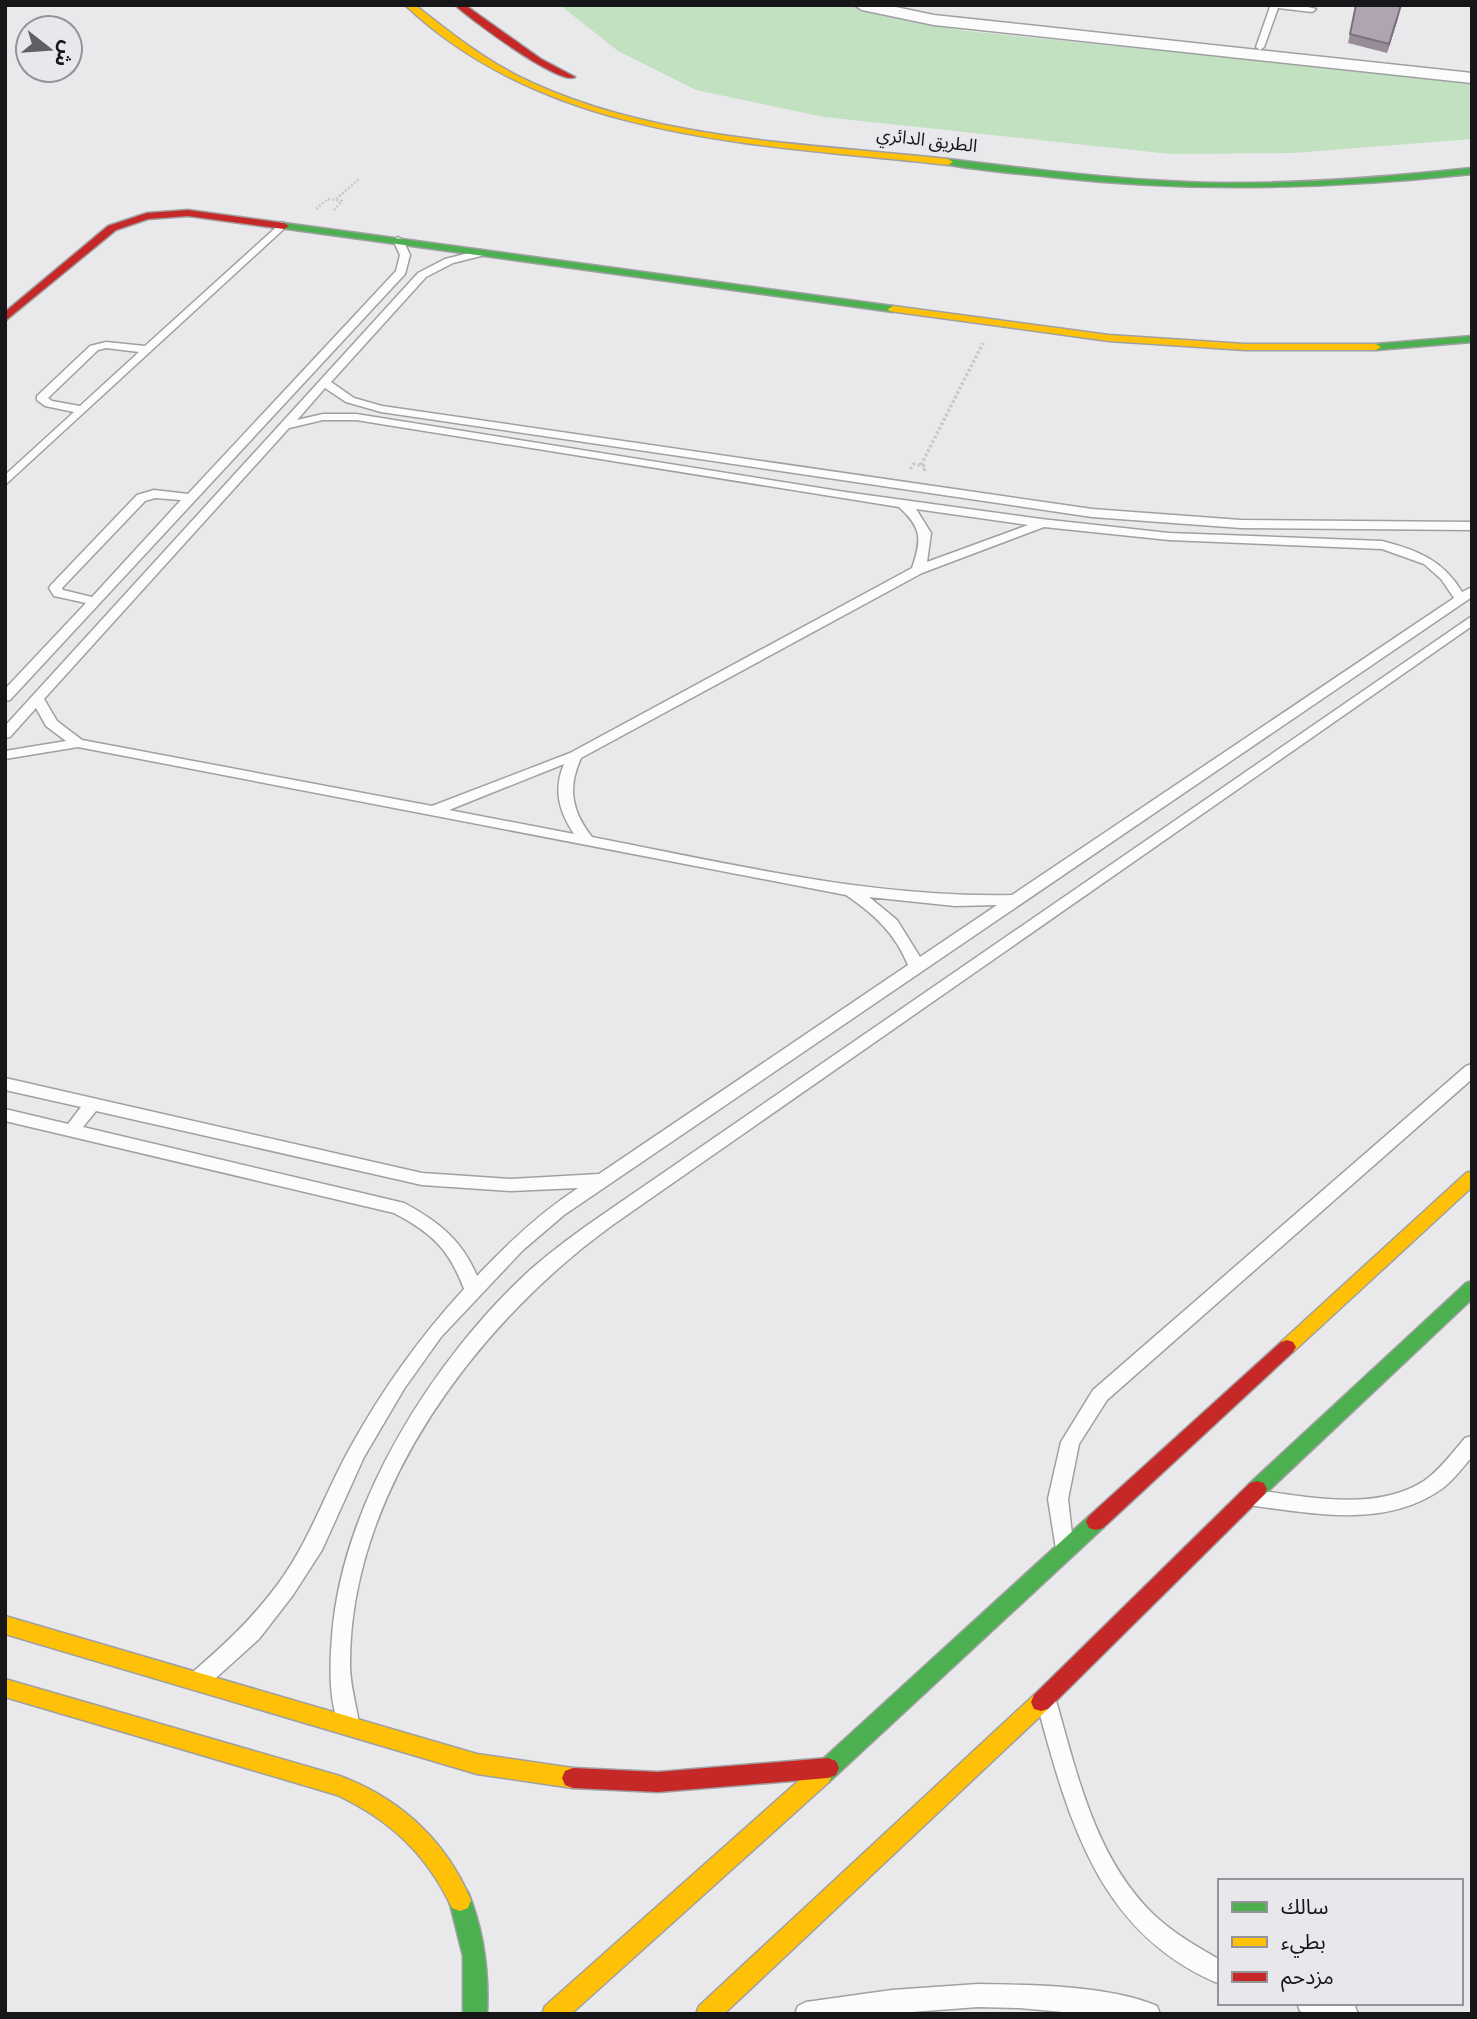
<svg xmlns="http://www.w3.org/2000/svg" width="1477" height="2019" font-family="'PT Serif','Noto Sans Arabic',serif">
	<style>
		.green { fill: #c1e1c1 }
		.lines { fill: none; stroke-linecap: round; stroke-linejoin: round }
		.lane-casing { stroke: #a0a0a2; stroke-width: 3 }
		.street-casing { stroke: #a0a0a2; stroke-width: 3 }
		.fast-casing { stroke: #a0a0a2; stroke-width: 3 }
		.slow-casing { stroke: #a0a0a2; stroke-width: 3 }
		.jam-casing { stroke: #a0a0a2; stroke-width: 3 }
		.path-far1 { stroke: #c8c8c8; stroke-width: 2.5; stroke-dasharray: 2 2; stroke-linecap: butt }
		.path { stroke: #c8c8c8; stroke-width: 3.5; stroke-dasharray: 2.5 2.5; stroke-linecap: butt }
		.lane { fill: #fcfcfc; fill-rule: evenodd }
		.street { fill: #fcfcfc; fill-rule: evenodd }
		.fast { fill: #4caf50; fill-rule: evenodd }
		.slow { fill: #ffc107; fill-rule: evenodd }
		.jam { fill: #c62828; fill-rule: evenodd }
		.wall { fill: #968d98 }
		.shaded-wall { fill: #7a737c }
		.building { fill: #afa4b1; stroke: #7a737c; stroke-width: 2 }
		.labels { text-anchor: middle; stroke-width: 5; stroke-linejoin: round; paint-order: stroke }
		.far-street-label { font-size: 18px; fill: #171719; stroke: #e8e8ec }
	</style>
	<rect width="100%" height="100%" fill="#e9e9eb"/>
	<path class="green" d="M560 5H846L889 17 967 31 1472 82V139L1293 153 1170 154 824 117 696 90 618 51Z"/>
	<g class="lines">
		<g class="lane-casing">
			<path id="lane" d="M1268 5H1300L1316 9 1312 12 1278 8 1264 47 1260 50 1256 47 1270 7Z
				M282 222 287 225 286 227 5 485V475L74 412 45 406 37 400V396L90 346 106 342 145 346ZM106 348 139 352 80 406 52 401 48 398 98 350Z
				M398 237 403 240 410 255 405 274 10 700 5 701V689L86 603 54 596 49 588 51 585 137 495 154 490 188 494 396 271 400 255 393 240ZM155 498 181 500 92 597 63 590 62 588 145 501Z
				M481 250 486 253 485 255 453 263 426 277 331 382 354 398 382 406 1092 509 1241 520 1472 522V530L1241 528 1092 517 381 412 346 402 325 388 297 420 323 414H356L845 492 1041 519 1169 533 1382 541C1417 550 1443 560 1462 592L1472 587V597L564 1215 523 1250 441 1337 404 1389 364 1457 322 1550 293 1595 259 1639 208 1685 201 1687 194 1685 191 1678 194 1671C226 1643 252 1619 278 1584 309 1542 325 1493 350 1448 382 1390 419 1338 464 1289 449 1249 432 1233 394 1213L5 1121V1109L68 1124 81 1107 5 1090V1078L422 1173 511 1179 599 1174 908 965C895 933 874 914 846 895L78 747 5 759V751L66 741 46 726 36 708 10 737 5 738V726L418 273 445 259ZM323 420H356L899 507C922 528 922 539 912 568L570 753 432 806 82 740 57 721 44 699 289 428ZM916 509 1028 525 927 562 931 533ZM1044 527 1169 540 1382 549 1424 564 1441 579 1454 598 1012 895C870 898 731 864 592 837 572 812 567 788 581 758L922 573ZM564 764C553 790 559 811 574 834L449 810ZM869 897 955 906 997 905 920 957 897 920ZM96 1111 422 1185 511 1191 578 1188C540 1213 508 1243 477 1276 462 1240 438 1221 404 1203L83 1127Z
				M1472 616V626L614 1224C479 1321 349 1491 350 1665 350 1684 356 1704 359 1723L355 1730 348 1733 341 1730C328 1702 330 1665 332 1636 342 1503 434 1358 530 1270 553 1250 577 1232 602 1215Z
				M1472 1064V1079L1107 1400 1079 1444 1068 1499 1073 1543 1070 1549 1063 1551 1056 1549 1048 1499 1061 1442 1093 1390 1466 1066Z
				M1472 1436V1457C1461 1469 1451 1484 1437 1492 1383 1527 1315 1514 1255 1506L1248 1504 1245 1498 1248 1492 1255 1490C1309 1497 1375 1512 1424 1481 1440 1470 1452 1453 1465 1438Z
				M1047 1695 1054 1697 1057 1704C1078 1778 1096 1858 1153 1914 1173 1933 1196 1946 1220 1960V1984C1098 1934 1068 1818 1037 1704L1040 1697Z
				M978 1984C1031 1985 1108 1985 1157 2006L1160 2014H1084L1020 2008 978 2007 885 2014H795L798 2006 806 2002 892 1990Z
				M1297 2003H1349L1355 2006 1358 2014H1306L1300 2011Z"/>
		</g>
		<g class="street-casing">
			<path id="street" d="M854 5H886L934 15 1472 73V83L934 25 862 10Z"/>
		</g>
		<g class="fast-casing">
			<path id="fast" d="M948 159C1037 170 1127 181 1218 183 1303 184 1387 177 1472 168V174C1331 189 1192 193 1051 177 1016 173 979 171 945 164V160Z
				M284 223 893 306 898 309 893 312 280 228 279 226Z
				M1472 336V342L1376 350 1371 347 1376 344Z
				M1472 1281V1299L1264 1495 1257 1497 1250 1495 1247 1489 1250 1483 1466 1283Z
				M1096 1514 1103 1516 1106 1522 1103 1528 829 1782 821 1785 813 1782 810 1775 813 1768 1089 1516Z
				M460 1889 468 1892C484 1931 489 1972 487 2014H463V1956L449 1900 452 1892Z"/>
		</g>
		<g class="slow-casing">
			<path id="slow" d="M405 5H415C447 30 479 56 516 75 647 141 804 143 948 159L953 162 948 165C762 144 550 142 405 5Z
				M893 306 1109 335 1245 344H1376L1381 347 1376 350H1245L1109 341 889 311 888 309Z
				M1472 1171V1187L1293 1352 1287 1354 1281 1352 1278 1347 1281 1342 1466 1173Z
				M5 1616 477 1754 573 1768 581 1771 584 1778 581 1785 573 1788 477 1774 5 1634Z
				M5 1679 340 1776C401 1799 445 1840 471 1900L468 1908 460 1911 452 1908C427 1854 390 1820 337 1795L5 1697Z
				M1041 1693 1048 1695 1051 1702 1048 1709 724 2014H696L699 2006 1034 1695Z
				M821 1765 829 1768 832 1775 829 1782 571 2014H542L545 2006 813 1768Z"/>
		</g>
		<g class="jam-casing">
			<path id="jam" d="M455 5H465L541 59 575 77C560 86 470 19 455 5Z
				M188 210 284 223 289 226 284 229 188 216 148 219 116 230 5 321V312L108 226 147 213Z
				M1287 1340 1293 1342 1296 1347 1293 1352 1103 1528 1096 1530 1089 1528 1086 1522 1089 1516 1281 1342Z
				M1257 1481 1264 1483 1267 1489 1264 1495 1048 1709 1041 1711 1034 1709 1031 1702 1034 1695 1250 1483Z
				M828 1758 836 1761 839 1768 836 1775 828 1778 658 1792 573 1788 565 1785 562 1778 565 1771 573 1768 658 1772Z"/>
		</g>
		<path class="path-far1" d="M336 199 359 179
			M316 209 328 199 342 201 333 211"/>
		<path class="path" d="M921 465 983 343
			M910 469 914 464 925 466 924 472"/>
		<use href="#lane" class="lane"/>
		<use href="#street" class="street"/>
		<use href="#fast" class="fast"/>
		<use href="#slow" class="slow"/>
		<use href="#jam" class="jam"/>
	</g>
	<path class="wall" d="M1356 5 1398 18 1387 53 1348 43Z"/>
	<path class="shaded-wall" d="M1400 10 1398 18 1387 53 1389 44Z"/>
	<path class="building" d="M1356 5H1401L1389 44 1350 34Z"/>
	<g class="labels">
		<g class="far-street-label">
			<text transform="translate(927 140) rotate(7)" y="6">الطريق الدائري</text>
		</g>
	</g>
	<rect width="1477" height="2019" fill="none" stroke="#171719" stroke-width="14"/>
	<rect x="1218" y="1879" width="245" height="126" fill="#e8e8ec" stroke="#949498" stroke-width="2"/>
	<rect x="1232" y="1902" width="35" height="10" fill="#4caf50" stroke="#949498" stroke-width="2"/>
	<text x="1281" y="1914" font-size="21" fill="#171719">سالك</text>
	<rect x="1232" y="1937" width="35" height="10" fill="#ffc107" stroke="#949498" stroke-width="2"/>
	<text x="1281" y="1949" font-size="21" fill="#171719">بطيء</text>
	<rect x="1232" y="1972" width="35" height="10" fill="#c62828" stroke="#949498" stroke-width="2"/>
	<text x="1281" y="1984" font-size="21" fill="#171719">مزدحم</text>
	<g transform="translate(49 49) rotate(107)"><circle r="33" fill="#e8e8ec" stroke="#949498" stroke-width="2"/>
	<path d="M0-5L12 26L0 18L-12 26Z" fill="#606062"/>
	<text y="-10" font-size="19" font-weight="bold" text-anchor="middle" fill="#171719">ش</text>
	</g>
</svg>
